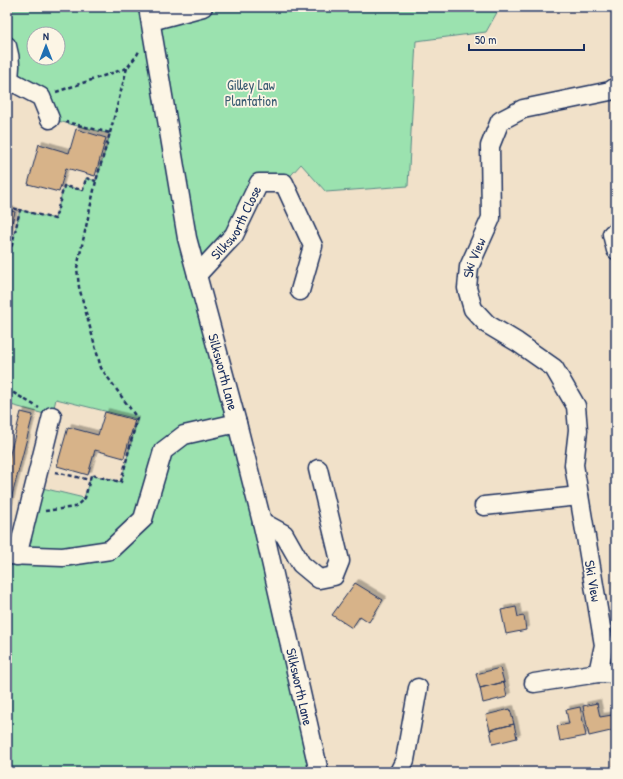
<svg xmlns="http://www.w3.org/2000/svg" width="623" height="779" font-family="'Patrick Hand',sans-serif">
	<style>
		.green { fill: #9be2af; stroke: #5b8886; fill-rule: evenodd }
		.building { fill: #d7b389; stroke: #1b2f5e; filter: url(#shadow) }
		.lines { fill: none; stroke-linecap: round; stroke-linejoin: round }
		.minor-casing { stroke: #1b2f5e; stroke-width: 21 }
		.path { stroke: #1b2f5e; stroke-width: 2.5; stroke-dasharray: 4 3; stroke-linecap: butt }
		.minor { stroke: #fcf5e5; stroke-width: 18 }
		.labels { text-anchor: middle; stroke-width: 3.5; stroke-linejoin: round; paint-order: stroke }
		.park-label { font-size: 14px; fill: #3b5c72; stroke: #fcf5e5 }
		.street-label { font-size: 14px; fill: #1b2f5e; stroke: #fcf5e5 }
	</style>
	<defs>
		<filter id="shadow"><feDropShadow dx="3.5" dy="-3.5" stdDeviation="0" flood-color="#0004"/></filter>
	</defs>
	<rect width="100%" height="100%" fill="#f1e1c9"/>
	<filter id="ink" filterUnits="userSpaceOnUse"><feTurbulence type="fractalNoise" baseFrequency=".025" numOctaves="2"/><feDisplacementMap in="SourceGraphic" scale="8" xChannelSelector="R" yChannelSelector="G"/><feConvolveMatrix kernelMatrix="1 2 1 2 8 2 1 2 1" color-interpolation-filters="sRGB"/></filter>
	<g filter="url(#ink)">
		<path class="green" d="M7 7H500L486 32 416 41 408 186 326 192 301 164 284 183H259L197 275 319 772H7V534L21 537 34 486 84 498 91 475 121 482 137 419 56 399 52 416 7 404V257H9L20 210 55 219 64 186 83 190 86 178 96 181 110 134 50 119 9 79ZM34 34H58V58H34Z"/>
		<path class="building" d="M76 129 106 138 95 176 66 168 59 192 28 184 39 144 69 153Z
			M7 210 15 212 7 241Z
			M21 412 33 415 7 515V465Z
			M105 412 135 420 124 458 95 450 88 475 57 466 68 427 98 435Z
			M355 583 383 600 369 622 360 616 352 628 332 615Z
			M516 607 518 617 524 616 526 630 506 634 501 610Z
			M500 668 504 682 480 688 476 674Z
			M504 682 507 697 483 703 480 688Z
			M597 703 600 717 612 715 615 730 589 736 583 706Z
			M580 707 586 736 560 741 557 726 569 724 566 710Z
			M510 709 514 724 490 730 486 715Z
			M514 724 517 738 493 744 490 730Z"/>
		<g class="lines">
			<g class="minor-casing">
				<g id="minor">
					<path id="s1" d="M148 7 187 238 237 423 262 522 319 772"/>
					<path d="M151 21 203 7"/>
					<path d="M7 46C11 59 11 73 7 86"/>
					<path d="M9 80 41 97 50 119"/>
					<path d="M616 233 612 234 616 250"/>
					<path id="s2" d="M197 275 234 235 259 183H284L313 246 300 291"/>
					<path d="M484 506 579 496"/>
					<path d="M262 522 284 534 301 564 319 579 334 576 340 561 318 469"/>
					<path d="M7 555 63 557 110 550 143 519 163 451 184 435 237 423"/>
					<path d="M17 556 52 416"/>
					<path d="M598 673 616 674"/>
					<path id="s3" d="M534 683 598 673 604 645 574 465 578 430 576 406 554 368 517 342 487 324 473 309 467 288 469 267 491 218 490 146 500 121 523 109 610 91 616 87"/>
					<path d="M399 772 405 760 418 688"/>
				</g>
			</g>
			<path class="path" d="M56 92 127 68 137 55 139 51
				M110 133 127 68
				M7 207 20 210
				M7 257 9 258 20 210 55 219 64 186 83 190 86 178 96 181
				M7 389 39 408
				M55 472 90 480
				M45 511 75 507 85 498 91 475 121 482 137 418 101 368 79 287 77 268 96 181 110 133 66 122"/>
			<use href="#minor" class="minor"/>
		</g>
	</g>
	<g class="labels">
		<g class="park-label">
			<text x="251" y="90">Gilley Law<tspan x="251" dy="16">Plantation</tspan></text>
		</g>
		<g class="street-label">
			<text dy="5" stroke="none"><textPath href="#s2" startOffset="66">Silksworth Close</textPath></text>
			<text dy="5" stroke="none"><textPath href="#s3" startOffset="533">Ski View</textPath></text>
			<text dy="5" stroke="none"><textPath href="#s1" startOffset="373">Silksworth Lane</textPath></text>
			<text transform="translate(593 581) rotate(80)" y="5">Ski View</text>
			<text dy="5" stroke="none"><textPath href="#s1" startOffset="697">Silksworth Lane</textPath></text>
		</g>
	</g>
	<rect width="623" height="779" fill="none" stroke="#fcf5e5" stroke-width="24"/>
	<rect x="12" y="12" width="599" height="755" fill="none" stroke="#1b2f5e" stroke-width="1.5" filter="url(#ink)"/>
	<g transform="translate(46 46)"><circle r="19" fill="#fcf5e5" stroke="#a2a6af"/>
	<path d="M0-3L7 15L0 10L-7 15Z" fill="#1f6fb2"/>
	<text y="-6" font-size="11" font-weight="bold" text-anchor="middle" fill="#1b2f5e">N</text>
	</g>
	<path d="M469 44v6h115v-6" fill="none" stroke="#1b2f5e" stroke-width="2"/>
	<text x="475" y="44" font-size="12" fill="#1b2f5e" stroke="#fcf5e5" stroke-width="3" paint-order="stroke">50 m</text>
</svg>
